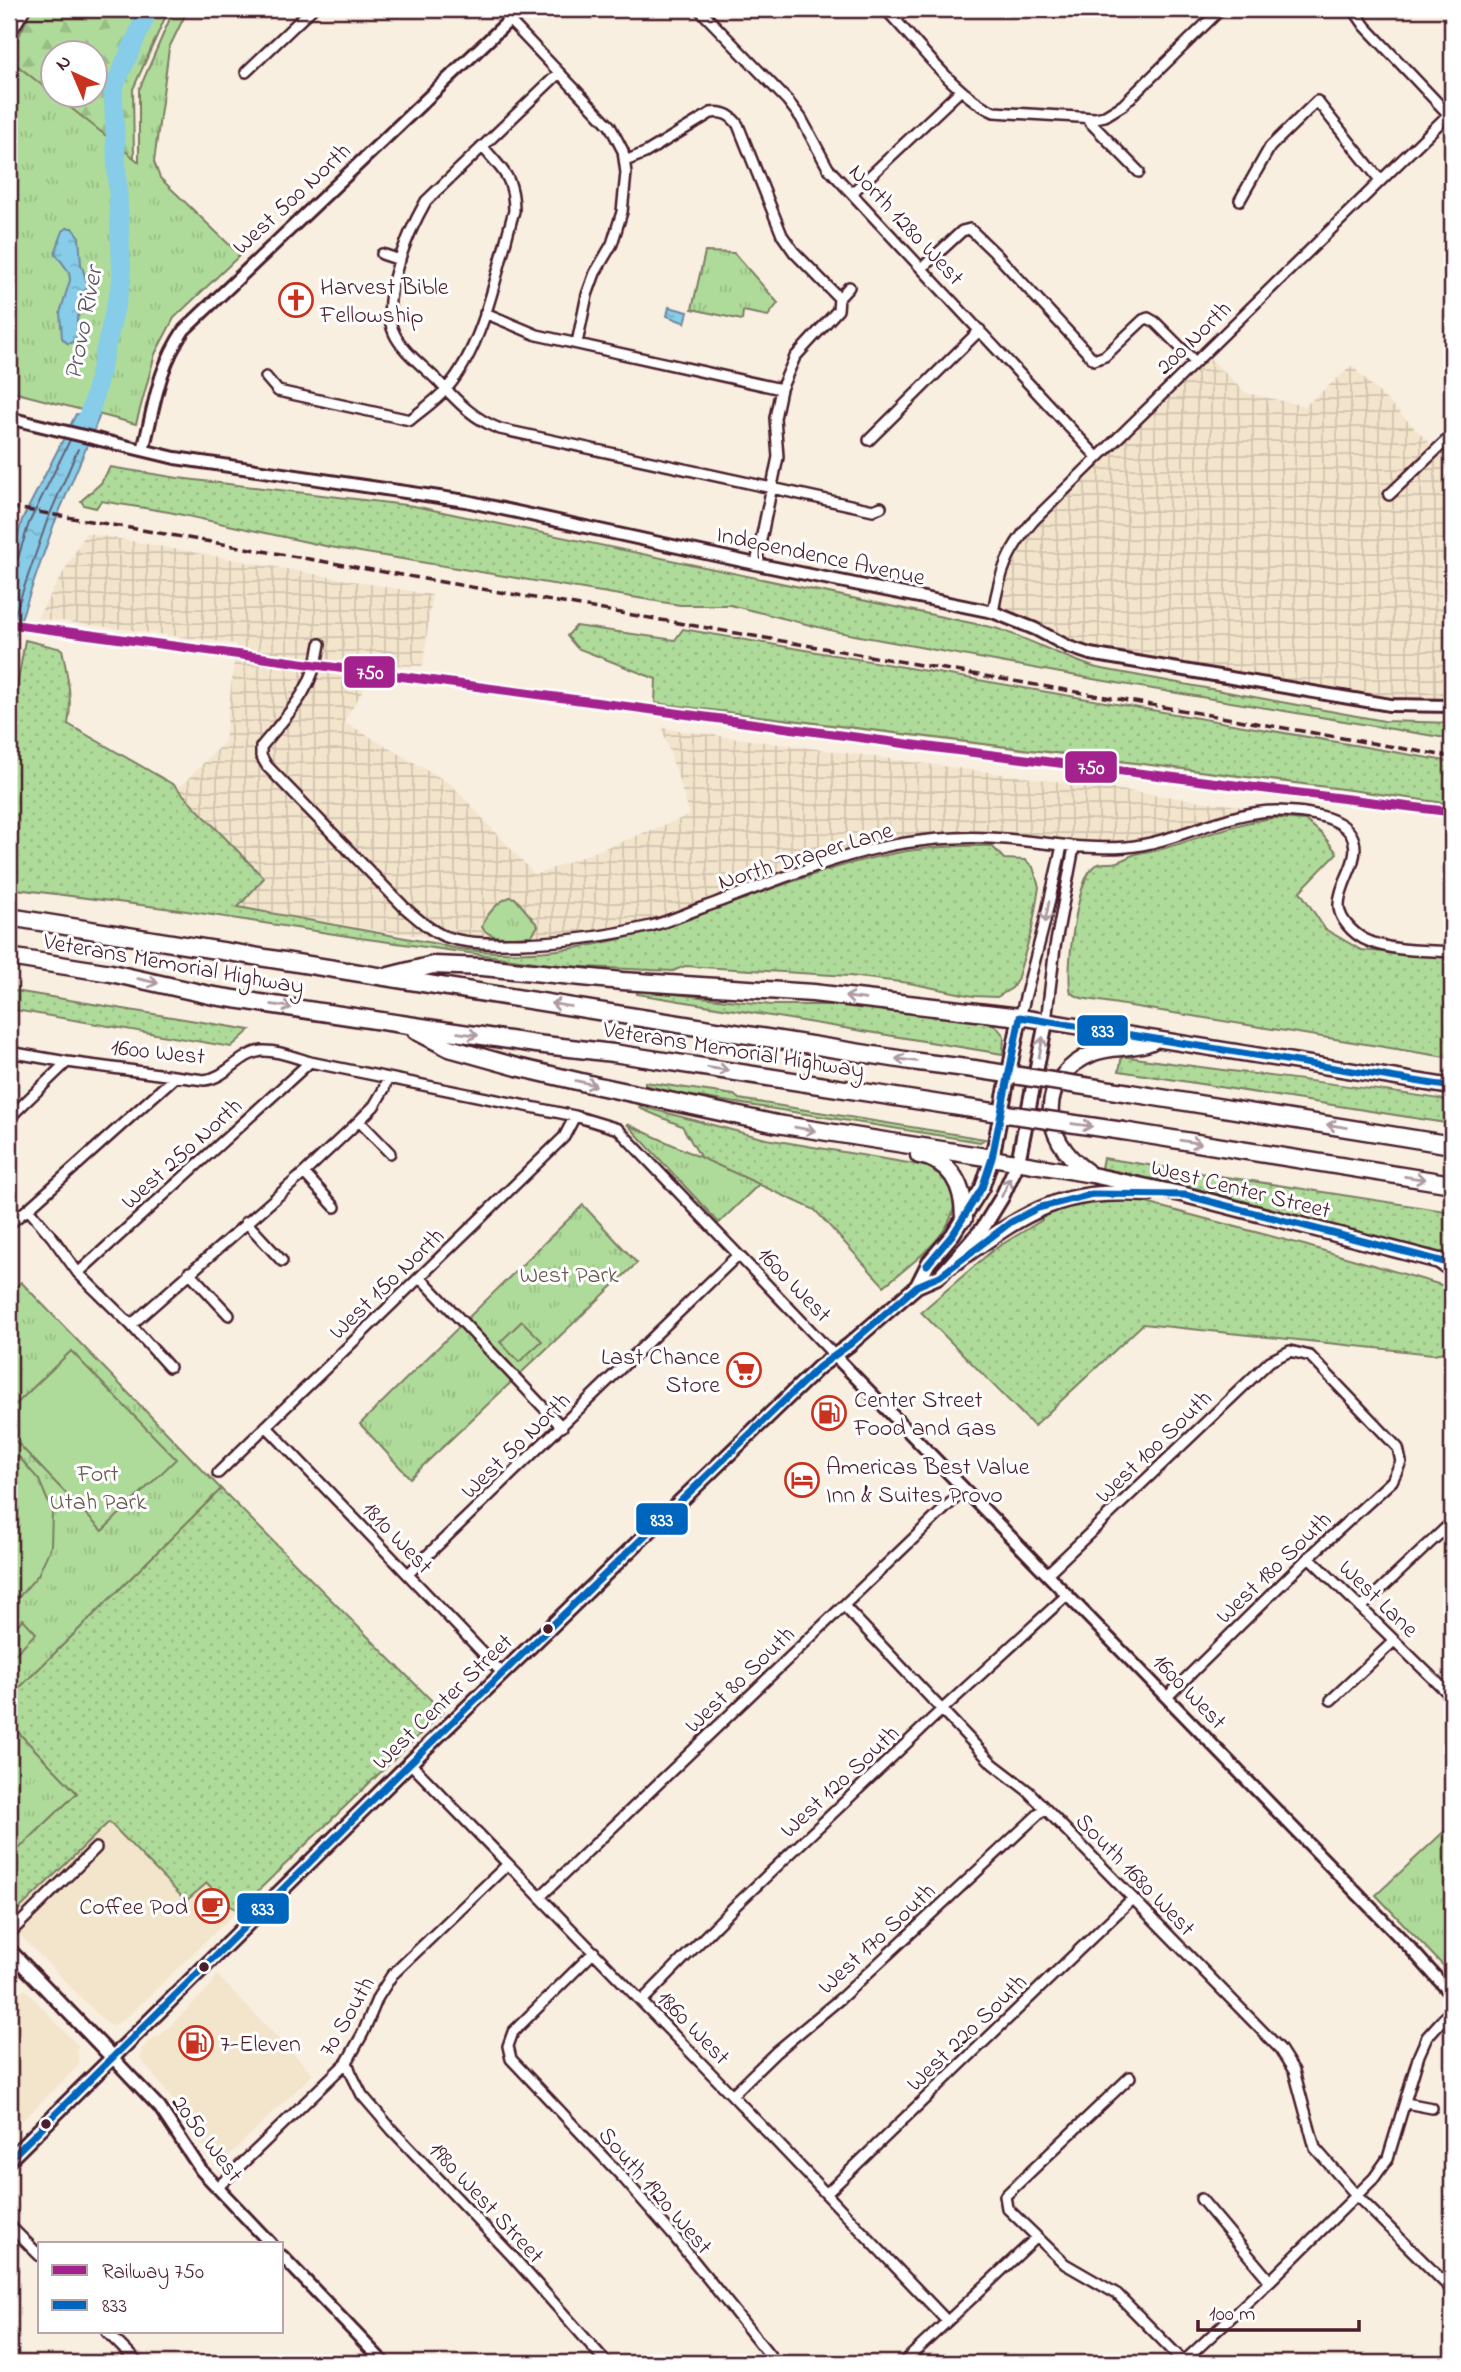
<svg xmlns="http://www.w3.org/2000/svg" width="1461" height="2372" font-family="'Indie Flower',sans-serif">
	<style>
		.built { fill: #f3e4cc }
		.industrial { fill: url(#industrial-grid) }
		.grass { fill: url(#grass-dots); stroke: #7c7d62; stroke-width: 2 }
		.forest { fill: url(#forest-firs); stroke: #7c7d62; stroke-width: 2 }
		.park { fill: url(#park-tufts); stroke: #7c7d62; stroke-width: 2 }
		.pitch { fill: #afdb9a; stroke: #7c7d62; stroke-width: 2 }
		.water { fill: url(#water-ripples); stroke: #6f879c; stroke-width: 2 }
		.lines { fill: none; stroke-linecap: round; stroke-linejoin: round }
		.shore { stroke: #626477; stroke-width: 2 }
		.river { stroke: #87cce8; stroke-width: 19 }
		.minor-casing { stroke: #4a1f2b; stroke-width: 14 }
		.tertiary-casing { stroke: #4a1f2b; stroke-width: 16 }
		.secondary-casing { stroke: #4a1f2b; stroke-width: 18 }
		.primary-casing { stroke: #4a1f2b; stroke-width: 19 }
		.motorway-casing { stroke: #4a1f2b; stroke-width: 21 }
		.minor { stroke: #fff; stroke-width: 9 }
		.tertiary { stroke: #fff; stroke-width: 10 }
		.secondary { stroke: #fff; stroke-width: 12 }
		.primary { stroke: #fff; stroke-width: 14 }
		.motorway { stroke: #fff; stroke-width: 16 }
		.rail { stroke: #4a1f2b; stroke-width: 3.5; stroke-dasharray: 10 5; stroke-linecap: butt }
		.motorway-bridge-casing { stroke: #4a1f2b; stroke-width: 21; stroke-linecap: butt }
		.motorway-bridge { stroke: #fff; stroke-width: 16 }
		.bus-1-casing { stroke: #fff; stroke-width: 12 }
		.bus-1 { stroke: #0065bd; stroke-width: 7 }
		.rail-1-casing { stroke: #fff; stroke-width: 14 }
		.rail-1 { stroke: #a4228e; stroke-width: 9 }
		.oneway { stroke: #ae9aa0 }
		.bus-dot { fill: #4a1f2b; stroke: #fff; stroke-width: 2.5 }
		.labels { text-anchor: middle; stroke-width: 6; stroke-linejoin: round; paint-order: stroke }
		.street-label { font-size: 24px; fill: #4a1f2b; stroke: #fff }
		.poi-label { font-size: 24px; fill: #4a1f2b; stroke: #fff; text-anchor: start }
		.park-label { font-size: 24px; fill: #68574c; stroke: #fff }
		.water-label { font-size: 26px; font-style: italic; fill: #5c5364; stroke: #fff }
		.line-badge { stroke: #fff; stroke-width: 2.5 }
		.badge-label { font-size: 19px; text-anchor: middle; font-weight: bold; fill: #fff }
	</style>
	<defs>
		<pattern id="industrial-grid" width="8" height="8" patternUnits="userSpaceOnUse" patternTransform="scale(1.75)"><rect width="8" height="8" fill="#f3e4cc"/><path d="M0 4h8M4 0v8" fill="none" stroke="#d2c3af"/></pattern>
		<pattern id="grass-dots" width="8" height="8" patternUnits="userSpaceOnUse" patternTransform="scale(1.75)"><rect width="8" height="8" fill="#afdb9a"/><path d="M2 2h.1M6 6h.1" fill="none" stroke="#98bc85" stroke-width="1.8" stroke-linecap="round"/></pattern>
		<pattern id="forest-firs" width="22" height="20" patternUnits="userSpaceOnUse" patternTransform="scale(1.75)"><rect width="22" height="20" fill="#afdb9a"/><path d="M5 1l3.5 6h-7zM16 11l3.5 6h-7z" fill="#98bc85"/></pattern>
		<pattern id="park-tufts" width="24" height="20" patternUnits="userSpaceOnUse" patternTransform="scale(1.75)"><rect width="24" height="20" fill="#afdb9a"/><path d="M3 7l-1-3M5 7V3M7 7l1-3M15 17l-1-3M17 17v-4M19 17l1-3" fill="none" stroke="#98bc85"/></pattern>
		<pattern id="water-ripples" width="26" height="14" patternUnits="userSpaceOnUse" patternTransform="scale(1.75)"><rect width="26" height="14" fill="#87cce8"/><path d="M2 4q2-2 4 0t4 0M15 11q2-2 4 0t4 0" fill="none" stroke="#76afc7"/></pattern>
	</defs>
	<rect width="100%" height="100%" fill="#f8efe1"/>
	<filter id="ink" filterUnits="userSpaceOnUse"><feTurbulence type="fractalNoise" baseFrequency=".0143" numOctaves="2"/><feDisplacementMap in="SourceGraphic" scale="14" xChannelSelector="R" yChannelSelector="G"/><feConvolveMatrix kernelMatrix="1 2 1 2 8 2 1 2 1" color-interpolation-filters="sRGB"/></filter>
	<g filter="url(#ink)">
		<path class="built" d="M109 1822 186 1900 207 1882 226 1904 238 1910 128 2016 116 2024 111 2025 105 2022 9 1924V1919Z
			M217 1975 313 2074 225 2159 216 2162 209 2157 181 2110 140 2058 142 2049 151 2039 161 2035 211 1986Z
			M25 1989 79 2047 76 2049 80 2064 23 2120 17 2118 9 2126V2004Z"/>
		<path class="industrial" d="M1204 353 1246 393 1305 406 1352 366 1436 449 1452 435V702L1390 705 1090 654 993 612 1019 537Z
			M86 533 432 595 423 666 378 665 344 722 451 784 535 875 690 815 662 728 1275 811 1226 820 1182 836 1109 848 989 837 880 847 653 925 561 942 465 941 382 931 237 907 265 877 178 789 225 741 236 644 37 618Z"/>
		<path class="grass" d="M110 467 178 478 414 506 995 628C1030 639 1061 657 1097 668L1384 721 1452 723V739L1093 679 838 632 730 605H680L330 547 169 512 101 501 96 508 84 505 81 501 101 483Z
			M576 626 675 640 683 629 1452 762V804L1343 789 655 703 656 679 577 648 567 636Z
			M25 640 62 649C67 674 73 699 68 724L174 785 264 878 238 907 438 944C459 951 480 951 501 952 624 958 730 897 845 865 893 851 942 844 992 846L1004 859 1025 860 1033 867 1039 887 1032 929 1017 980 1012 988 997 997 973 996 909 983 849 976 685 966 673 971 564 966 360 938 180 910 9 888V711L15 699Z
			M1274 818 1305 820 1322 834 1337 853 1300 891 1325 929 1361 950 1452 958V1058L1081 998 1071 993C1065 972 1077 882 1093 867 1101 860 1109 865 1118 862 1123 860 1128 857 1133 855 1143 851 1154 851 1165 848 1201 838 1236 822 1274 818Z
			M9 990 250 1030 231 1047 9 1009Z
			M638 990 772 1005H843L914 1011 989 1023 996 1026 1004 1036 1003 1054 637 994Z
			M1122 1056C1232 1073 1343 1083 1452 1101V1124L1119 1071Z
			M645 1082 734 1095 739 1099 985 1139 980 1142 680 1094 645 1085Z
			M640 1106 766 1139 932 1167C940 1171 947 1178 951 1187 968 1226 911 1264 884 1286L815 1210 701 1158 682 1126 639 1108Z
			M1103 1158 1452 1212V1257L1198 1189 1101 1168Z
			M1091 1200 1139 1201 1304 1245 1452 1288V1351L1433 1354 1143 1324 1034 1426 921 1312 993 1250 1042 1220 1041 1215Z
			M221 1489 443 1712 238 1910 226 1904 207 1883 186 1901 109 1822 9 1919V1858L77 1793 9 1723V1698Z"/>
		<path class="forest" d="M31 9H169L133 89 134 159 53 94H94V52H52V94L9 59Z"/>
		<path class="park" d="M174 9H188L169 48 154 162 160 178 240 255 174 318 155 354 136 424 9 391V59L139 162V90Z
			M705 252 734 253 778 303 768 316 743 311 742 320 692 309Z
			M510 897 515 898 536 923 538 926 531 936C516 936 490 942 482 927 486 915 498 901 510 897Z
			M627 1124 759 1184 719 1223Z
			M583 1205 637 1263 410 1478 360 1424Z
			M21 1282 221 1489 9 1698V1292Z
			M9 1723 77 1793 9 1858Z
			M1452 1824V1975L1376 1895Z"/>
		<path class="pitch" d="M522 1321 542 1341 519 1362 500 1342Z
			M71 1351 176 1459 102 1531 9 1434V1411Z
			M19 1457 39 1480 52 1511 51 1546 38 1575 18 1598 9 1589V1467Z
			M23 1619 36 1633 11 1658 9 1656V1633Z"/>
		<path class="water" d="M67 228H72L79 237 81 264 88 285 77 320V337L71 343H67L62 338 60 313 70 280 69 272 55 253 63 231Z
			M669 307 688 312 685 323 667 316Z
			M76 414 99 417 54 524 9 653V567L22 520Z"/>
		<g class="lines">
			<path class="shore" d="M9 563 14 562 18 558 29 523 70 440
				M9 631 47 521 81 442"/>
			<path class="river" d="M80 439 93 402 122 279 113 89 149 9"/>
			<g class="minor-casing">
				<path id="minor" d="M699 9 787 100 801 118 828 168 1097 457
					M885 9C917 41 953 94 994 112L1095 118 1105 116 1123 105 1221 9
					M1354 10 1365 26 1451 117
					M896 19 907 9
					M509 20 610 126 623 151 626 173 622 212 612 244 595 273 587 295 577 343
					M9 36 25 9
					M246 72 312 9
					M559 73 426 201C409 231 378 299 394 333 402 351 423 366 437 380 457 401 473 419 500 429L873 510 881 507
					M1086 118 1139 172
					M625 161 645 153 711 113C723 111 731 115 738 125L782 235 794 252 839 298 838 310 795 357 781 389 775 418 778 457 756 564
					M852 193 961 90
					M1240 200 1270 147 1317 101 1380 180
					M382 254 400 260
					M922 268 962 231 970 229 996 254 1094 360 1105 356 1143 320 1148 318 1155 322 1195 362
					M839 298 849 287
					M485 313 537 335 781 389
					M266 377 278 391 410 420C422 410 437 400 447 388 485 345 498 265 514 211 514 176 502 170 482 146
					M869 440 980 330
					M1389 495 1452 435
					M993 612C1000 572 1007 551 1034 520L1452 111
					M320 644C314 689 289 713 261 747V756L267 766 405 908C417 918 429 930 444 936 468 945 495 943 521 943 565 942 608 936 651 926 670 921 689 912 707 906 765 885 823 860 883 847 916 840 957 836 990 838 1036 840 1081 851 1127 847 1179 842 1228 810 1278 811 1310 812 1366 817 1353 861 1349 875 1338 892 1339 907 1340 920 1353 933 1364 939 1390 952 1424 950 1452 952
					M1020 1017 1044 925 1062 846
					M1046 1022 1055 947 1074 847
					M9 1052 67 1062 204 1080C227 1078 240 1053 262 1051 278 1050 296 1058 310 1062L575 1116 618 1129 835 1356
					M9 1118 67 1062
					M359 1121 390 1153
					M304 1173 335 1207
					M28 1209 52 1237 78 1273 131 1325 169 1367
					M246 1222 282 1261
					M9 1224 28 1209 175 1077
					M189 1272 229 1315
					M78 1273 310 1062
					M420 1277 562 1427
					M131 1325 304 1173 359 1121 374 1106 384 1089 387 1078
					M266 1426 503 1674
					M218 1473 564 1137 575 1116
					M1309 1557 1452 1697
					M408 1574 738 1255
					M1047 1574 1270 1361 1290 1351 1310 1356 1398 1448 1401 1462 1392 1481 1309 1557 1167 1697
					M844 1606 993 1764 1028 1791 1280 2049 1294 2071 1315 2148 1357 2196 1452 2290
					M1361 1608 1452 1522
					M1331 1700 1394 1641
					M410 1763 732 2095 947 2321
					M541 1896 964 1490
					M9 1934 96 1848
					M594 1952 513 2032 508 2046 511 2059 625 2180 672 2234 776 2363
					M642 2001 735 1906 933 1718 1067 1595
					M347 2062 351 2073 362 2095 393 2131 513 2257 607 2363
					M1130 2077 1005 2196 1007 2208 1065 2264 1117 2294 1184 2362
					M732 2095 776 2052 841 1998 1045 1808
					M1406 2103 1432 2108
					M217 2188 347 2062 363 2033 378 1997 392 1975 508 1864
					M826 2194 1133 1898
					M1201 2199 1270 2281
					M9 2225 40 2256
					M107 2332 138 2363
					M903 2363 1036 2238
					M1182 2363 1270 2281 1374 2178 1388 2158 1419 2055 1427 2037 1452 2009"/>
			</g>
			<g class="tertiary-casing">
				<path id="tertiary" d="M9 418 175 458 466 501 756 564 993 612 1035 629 1069 647 1090 654 1390 705 1452 706
					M143 450C155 405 157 370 184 330L521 9
					M835 1356 1410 1948 1452 1995
					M112 2057 160 2108 201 2170 271 2244
					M282 2256 384 2363"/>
			</g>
			<g class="secondary-casing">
				<path id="secondary" d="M917 1286 929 1262 953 1234 982 1188 992 1158 1020 1017
					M9 1950 112 2057
					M9 2160 410 1763 819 1367 849 1345 917 1286 940 1276 983 1228 1002 1197 1018 1162 1046 1022"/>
			</g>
			<g class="primary-casing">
				<path id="primary" d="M1020 1017 1452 1087
					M992 1158 1092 1175 1185 1195 1451 1264
					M1087 1171C1040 1139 1035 1077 1094 1053 1112 1046 1133 1050 1152 1042
					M952 1265C1024 1214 1055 1188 1148 1194"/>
			</g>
			<g class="motorway-casing">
				<path id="motorway" d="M9 917 911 1061 974 1069
					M9 957 111 973 214 996 536 1044 613 1053 966 1108
					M389 976 433 965 483 967 622 981 813 993 1020 1017
					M416 1031 449 1048 517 1067 594 1085 777 1124 992 1158
					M1130 1093 1452 1145
					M1123 1131 1452 1184
					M919 1155C952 1161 964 1187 964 1218
					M1442 1262 1452 1268"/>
			</g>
			<use href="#minor" class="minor"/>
			<use href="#tertiary" class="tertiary"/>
			<use href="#secondary" class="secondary"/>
			<use href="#primary" class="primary"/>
			<use href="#motorway" class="motorway"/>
			<path class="rail" d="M9 507 1452 757"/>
			<g class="motorway-bridge-casing">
				<path id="motorway-bridge" d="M974 1069 1130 1093
					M966 1108 1123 1131"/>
			</g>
			<use href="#motorway-bridge" class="motorway-bridge"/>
			<g class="bus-1-casing">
				<path id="bus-1" d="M927 1265 953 1234 982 1188 992 1158 1020 1017 1452 1087
					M9 2160 410 1763 819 1367 849 1345 917 1286 940 1276 1011 1222 1038 1208 1092 1194 1185 1195 1452 1264"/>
			</g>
			<use href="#bus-1" class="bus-1"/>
			<g class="rail-1-casing">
				<path id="rail-1" d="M9 624 945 749 1452 812"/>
			</g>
			<use href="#rail-1" class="rail-1"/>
		</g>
		<defs><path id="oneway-shaft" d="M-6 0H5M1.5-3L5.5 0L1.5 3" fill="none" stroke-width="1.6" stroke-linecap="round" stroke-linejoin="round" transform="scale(1.75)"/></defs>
		<g class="oneway">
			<use href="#oneway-shaft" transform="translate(1047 912) rotate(101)"/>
			<use href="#oneway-shaft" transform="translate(148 981) rotate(13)"/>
			<use href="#oneway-shaft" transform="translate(855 998) rotate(-173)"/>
			<use href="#oneway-shaft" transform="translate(561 1005) rotate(-171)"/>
			<use href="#oneway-shaft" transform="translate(282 1006) rotate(8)"/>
			<use href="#oneway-shaft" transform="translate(468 1034) rotate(8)"/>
			<use href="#oneway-shaft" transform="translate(1041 1047) rotate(-79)"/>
			<use href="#oneway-shaft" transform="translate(906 1060) rotate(-172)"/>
			<use href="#oneway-shaft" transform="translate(718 1069) rotate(9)"/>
			<use href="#oneway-shaft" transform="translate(586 1083) rotate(13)"/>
			<use href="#oneway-shaft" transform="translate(1082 1125) rotate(8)"/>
			<use href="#oneway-shaft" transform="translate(1337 1126) rotate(-171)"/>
			<use href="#oneway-shaft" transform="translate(805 1129) rotate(10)"/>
			<use href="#oneway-shaft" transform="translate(1191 1142) rotate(9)"/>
			<use href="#oneway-shaft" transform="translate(1415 1178) rotate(9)"/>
			<use href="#oneway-shaft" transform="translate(1006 1187) rotate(-65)"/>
		</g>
	</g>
	<defs>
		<g id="church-ring" transform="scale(1.75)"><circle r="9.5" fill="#fff" stroke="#c8321e" stroke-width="1.5"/><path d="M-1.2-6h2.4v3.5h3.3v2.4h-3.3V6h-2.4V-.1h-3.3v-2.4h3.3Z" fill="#c8321e"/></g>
		<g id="supermarket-ring" transform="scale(1.75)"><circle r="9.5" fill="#fff" stroke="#c8321e" stroke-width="1.5"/><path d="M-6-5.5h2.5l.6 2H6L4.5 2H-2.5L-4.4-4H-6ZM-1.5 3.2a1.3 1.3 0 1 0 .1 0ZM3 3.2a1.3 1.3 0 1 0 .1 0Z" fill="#c8321e"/></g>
		<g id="fuel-ring" transform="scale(1.75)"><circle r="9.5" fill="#fff" stroke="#c8321e" stroke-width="1.5"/><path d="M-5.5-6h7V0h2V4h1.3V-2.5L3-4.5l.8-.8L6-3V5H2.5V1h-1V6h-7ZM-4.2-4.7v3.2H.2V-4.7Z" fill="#c8321e"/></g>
		<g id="hotel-ring" transform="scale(1.75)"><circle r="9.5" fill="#fff" stroke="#c8321e" stroke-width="1.5"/><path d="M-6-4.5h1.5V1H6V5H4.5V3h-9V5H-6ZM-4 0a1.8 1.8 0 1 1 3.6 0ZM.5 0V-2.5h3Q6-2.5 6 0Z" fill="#c8321e"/></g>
		<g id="cafe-ring" transform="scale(1.75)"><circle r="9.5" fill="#fff" stroke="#c8321e" stroke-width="1.5"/><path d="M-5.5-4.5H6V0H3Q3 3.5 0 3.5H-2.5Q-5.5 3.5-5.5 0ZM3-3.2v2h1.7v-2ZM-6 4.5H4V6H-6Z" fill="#c8321e"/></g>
	</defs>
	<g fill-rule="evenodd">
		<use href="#church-ring" x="296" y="300"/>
		<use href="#supermarket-ring" x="744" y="1370"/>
		<use href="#fuel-ring" x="829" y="1413"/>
		<use href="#hotel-ring" x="802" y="1480"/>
		<use href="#cafe-ring" x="212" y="1906"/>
		<use href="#fuel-ring" x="196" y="2043"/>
	</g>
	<g class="bus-dot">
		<circle cx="548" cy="1629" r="6"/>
		<circle cx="204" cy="1967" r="6"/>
		<circle cx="46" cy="2124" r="6"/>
	</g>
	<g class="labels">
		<g class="street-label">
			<text transform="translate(291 198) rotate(-43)" y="8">West 500 North</text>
			<text transform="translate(907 224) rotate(47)" y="8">North 1280 West</text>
			<text transform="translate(1193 337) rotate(-44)" y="8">200 North</text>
			<text transform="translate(821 555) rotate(12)" y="8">Independence Avenue</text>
			<text transform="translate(805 855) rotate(-17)" y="8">North Draper Lane</text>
			<text transform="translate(174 963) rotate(10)" y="8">Veterans Memorial Highway</text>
			<text transform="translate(734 1049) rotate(9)" y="8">Veterans Memorial Highway</text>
			<text transform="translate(158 1051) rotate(6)" y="8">1600 West</text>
			<text transform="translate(181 1153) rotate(-42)" y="8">West 250 North</text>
			<text transform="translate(1241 1188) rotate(14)" y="8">West Center Street</text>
			<text transform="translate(386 1283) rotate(-44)" y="8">West 150 North</text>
			<text transform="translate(795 1284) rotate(46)" y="8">1600 West</text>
			<text transform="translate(515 1445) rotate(-44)" y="8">West 50 North</text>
			<text transform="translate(1153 1446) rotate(-44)" y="8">West 100 South</text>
			<text transform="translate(398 1537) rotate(46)" y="8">1810 West</text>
			<text transform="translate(1273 1567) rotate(-44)" y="8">West 180 South</text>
			<text transform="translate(1379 1598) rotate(44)" y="8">West Lane</text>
			<text transform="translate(739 1679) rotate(-44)" y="8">West 80 South</text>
			<text transform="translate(1190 1691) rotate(46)" y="8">1600 West</text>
			<text transform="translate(442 1701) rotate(-44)" y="8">West Center Street</text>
			<text transform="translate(839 1781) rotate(-43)" y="8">West 120 South</text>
			<text transform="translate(1136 1874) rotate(46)" y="8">South 1680 West</text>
			<text transform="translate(876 1938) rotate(-43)" y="8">West 170 South</text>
			<text transform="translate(346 2016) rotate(-60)" y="8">70 South</text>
			<text transform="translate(694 2027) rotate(46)" y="8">1860 West</text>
			<text transform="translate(966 2032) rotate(-44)" y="8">West 220 South</text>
			<text transform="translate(208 2138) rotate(53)" y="8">2050 West</text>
			<text transform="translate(656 2190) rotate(49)" y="8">South 1920 West</text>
			<text transform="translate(487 2202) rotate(47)" y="8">1980 West Street</text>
		</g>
		<g class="poi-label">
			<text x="320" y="294">Harvest Bible<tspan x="320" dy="28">Fellowship</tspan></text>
			<text x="720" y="1364" text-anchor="end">Last Chance<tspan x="720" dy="28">Store</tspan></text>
			<text x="854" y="1407">Center Street<tspan x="854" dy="28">Food and Gas</tspan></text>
			<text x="826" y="1474">Americas Best Value<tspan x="826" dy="28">Inn &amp; Suites Provo</tspan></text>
			<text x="188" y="1914" text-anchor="end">Coffee Pod</text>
			<text x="220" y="2051">7-Eleven</text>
		</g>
		<g class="park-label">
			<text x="569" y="1282">West Park</text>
			<text x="98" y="1481">Fort<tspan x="98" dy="28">Utah Park</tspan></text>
		</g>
		<g class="water-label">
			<text transform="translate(82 323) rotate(-79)" y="9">Provo River</text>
		</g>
	</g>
	<g class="line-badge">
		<rect x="343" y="655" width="53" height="34" rx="7" fill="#a4228e"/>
		<rect x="1064" y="750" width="54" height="34" rx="7" fill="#a4228e"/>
		<rect x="1076" y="1014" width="53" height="33" rx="7" fill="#0065bd"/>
		<rect x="635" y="1502" width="54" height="34" rx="7" fill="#0065bd"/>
		<rect x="236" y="1892" width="54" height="33" rx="7" fill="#0065bd"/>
	</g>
	<g class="badge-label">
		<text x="370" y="679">750</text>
		<text x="1091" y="774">750</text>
		<text x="1103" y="1037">833</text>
		<text x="662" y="1526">833</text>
		<text x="263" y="1915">833</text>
	</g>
	<rect width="1461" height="2372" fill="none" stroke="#fff" stroke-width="35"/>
	<rect x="18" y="18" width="1426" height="2337" fill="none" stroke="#4a1f2b" stroke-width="2.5" filter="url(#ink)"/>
	<rect x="38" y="2242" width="245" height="91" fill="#ffffff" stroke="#b7a5aa" stroke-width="2"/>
	<rect x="52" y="2265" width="35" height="10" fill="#a4228e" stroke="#b7a5aa" stroke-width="2"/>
	<text x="102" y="2278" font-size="21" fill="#4a1f2b">Railway 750</text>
	<rect x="52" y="2300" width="35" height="10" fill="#0065bd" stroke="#b7a5aa" stroke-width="2"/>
	<text x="102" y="2312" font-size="21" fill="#4a1f2b">833</text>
	<g transform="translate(74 74) rotate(316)"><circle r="33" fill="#ffffff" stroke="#b7a5aa" stroke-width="2"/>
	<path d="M0-5L12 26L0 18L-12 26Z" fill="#c8321e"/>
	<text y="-10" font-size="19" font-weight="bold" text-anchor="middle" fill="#4a1f2b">N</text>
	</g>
	<path d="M1198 2320v10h161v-10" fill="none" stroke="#4a1f2b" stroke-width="3.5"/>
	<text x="1209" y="2320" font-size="21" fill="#4a1f2b" stroke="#ffffff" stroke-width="5" paint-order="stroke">100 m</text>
</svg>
